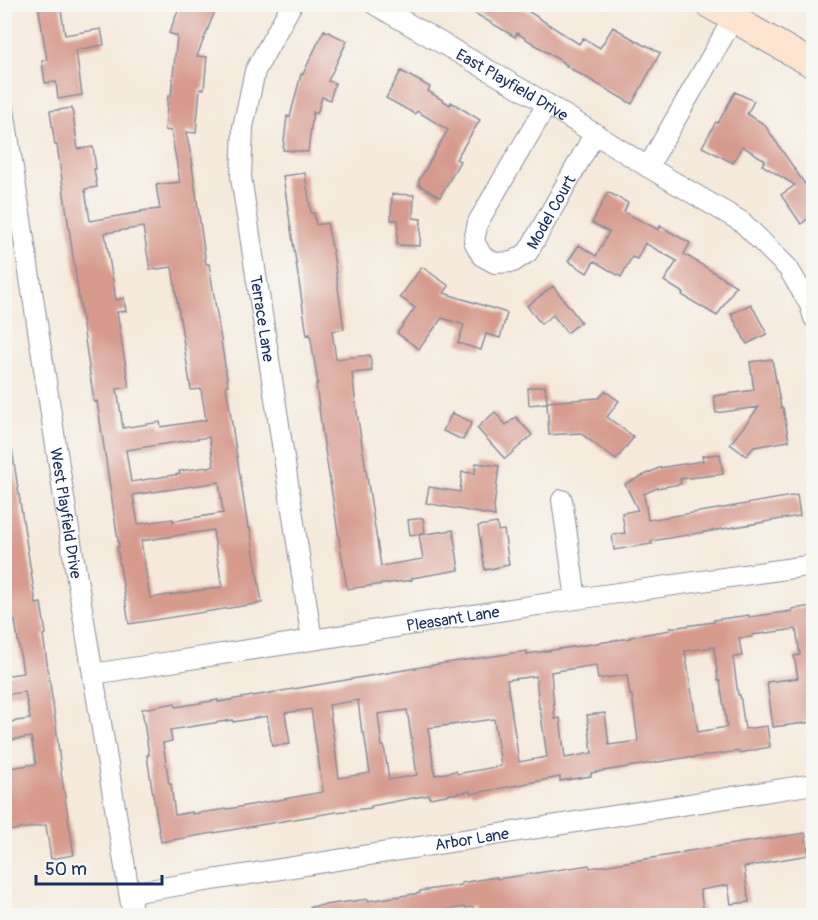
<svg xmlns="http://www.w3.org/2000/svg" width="818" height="920" font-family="Pangolin,sans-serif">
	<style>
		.building { fill: #d79b8e; fill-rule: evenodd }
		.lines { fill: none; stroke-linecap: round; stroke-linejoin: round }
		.minor-casing { stroke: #888c9c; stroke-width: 22 }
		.secondary-casing { stroke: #888c9c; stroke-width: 29 }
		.minor { stroke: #fff; stroke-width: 20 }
		.secondary { stroke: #fde4d0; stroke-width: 27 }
		.labels { text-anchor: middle; stroke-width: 6; stroke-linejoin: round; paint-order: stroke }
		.street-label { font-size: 16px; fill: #1b2f5e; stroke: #f6f6f2 }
	</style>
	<rect width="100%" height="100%" fill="#f6f6f2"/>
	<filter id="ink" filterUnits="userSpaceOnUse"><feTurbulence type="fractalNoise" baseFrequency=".0167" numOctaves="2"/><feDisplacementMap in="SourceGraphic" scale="12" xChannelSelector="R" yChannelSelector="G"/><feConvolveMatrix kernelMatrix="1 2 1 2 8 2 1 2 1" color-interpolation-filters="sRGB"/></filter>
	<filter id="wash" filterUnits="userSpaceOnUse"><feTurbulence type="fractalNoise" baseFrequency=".008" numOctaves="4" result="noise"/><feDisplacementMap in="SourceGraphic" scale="24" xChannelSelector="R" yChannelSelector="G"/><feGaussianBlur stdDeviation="1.35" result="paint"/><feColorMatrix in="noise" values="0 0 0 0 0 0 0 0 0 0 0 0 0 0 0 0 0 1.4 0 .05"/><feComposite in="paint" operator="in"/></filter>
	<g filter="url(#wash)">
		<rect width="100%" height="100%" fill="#f5eadb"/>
		<g id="blocks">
			<path class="building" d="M38 4H60L65 35 101 29 104 45 76 50 82 95 58 99 56 82 45 83 42 60H47Z
				M181 4H199L215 11 197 56 207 57 204 89H200L196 133 186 132 193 165H192L206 264H209L228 385H226L239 470 248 528H250L262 603 129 624 117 547H119L97 401 94 402 57 145H55L50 111 72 108 78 149 93 147 96 169H94L97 187 85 189 90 221 141 212V211L160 209 156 185 180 182 171 131 165 130 168 96H171L177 36 169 33ZM143 227 150 270 172 267 191 390 201 389 206 420 161 427 160 422 123 428 117 389 129 387 117 312 126 311 124 298 116 300 105 233ZM209 437 214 466 179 471 180 474 131 482 126 450ZM219 482 223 513 173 521V519L138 524 133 495ZM213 530 222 587 150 598 141 541Z
				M459 4H517L579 44 583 38 600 48 613 27 645 46 646 45 660 53 632 104 566 66 567 65 517 33 515 37Z
				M324 30 347 41 328 81 335 83 330 100 322 97 317 114 313 112 308 152 283 150 287 116 290 117 301 74H303Z
				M401 71 430 87 428 91 450 105 451 102 480 120 456 159 460 161 440 197 419 185V180L448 130 417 111 415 114 386 98Z
				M735 92 754 101 747 114 764 124 813 196V215L801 224 781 195 795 185 762 165 765 160 742 146 733 163 702 147 716 122 718 123Z
				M305 173 311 213H314L316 225 327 223 333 253 344 329 332 331 336 359 370 355 372 371 352 373 357 413 381 566 423 559 419 535 453 530 459 570 412 578V580L347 589 322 431 316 384H318L310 334 307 335 283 176Z
				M608 192 628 203 624 212 659 230 660 226 690 243 684 254 736 286 717 316 682 295 683 293 664 281 677 261 645 243 637 259 632 257 621 277 594 261 587 273 568 261 579 245 596 256 609 232 592 223Z
				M392 194 414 195 413 218 421 219 420 246 397 245 398 220H391Z
				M422 267 449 286 444 293 507 313 500 338 486 334 481 350 458 343 464 325 442 318 419 349 397 333 415 308 400 297Z
				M553 286 581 322 567 333 553 315 541 324 527 306Z
				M751 304 767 334 747 344 731 314Z
				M772 359 781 408H783L789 441 754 447 746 456 730 444 759 407 716 413 714 396 754 390 750 362Z
				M545 386 547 402 599 398 605 391 619 401 607 417 634 437 616 460 580 433 549 435 547 403 529 405 528 388Z
				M495 412 506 425 516 417 532 435 505 459 477 428Z
				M452 413 472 422 463 440 443 431Z
				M4 450H12L36 604 41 603 46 634 43 635 56 725 61 772 74 855 51 859 46 825 7 831 4 816V769L36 764 31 737 4 741V723L30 719 25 692 4 695V676L23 673 15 621 9 622 7 609 11 608 4 568V567L7 566 4 547Z
				M720 454 723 474 680 479 681 484 657 488 644 494 648 520 718 509 797 495 800 516 651 541 652 544 614 550 612 535 625 533 622 513 638 510 625 484 659 468 703 461 702 456Z
				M476 463 499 466 494 507 495 516 426 503 429 487 460 492 462 472 475 473Z
				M423 518 425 533 410 535 408 520Z
				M497 523 498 531 504 530 509 565 485 570 478 526Z
				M813 606V722L773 727 767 682 798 678 794 656 800 655 796 629 752 635V637L739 638 742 656 733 657 738 695H740L745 729 767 726 770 747 739 753V751L690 758 689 757 591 773V776L560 781V777L471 794 470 791 429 798V795L371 806V808L336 812 161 842 151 783 147 755H149L142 709 175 703 176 707 218 700V702L439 664 527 651V654L630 638V637L670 630V628L714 622V620L749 615V617L792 611V609ZM714 647 718 681H720L727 727 698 732 685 651ZM596 665 598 679 627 675 630 695H632L638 741 609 745 605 713 587 715 592 753 565 758 560 718 555 719 551 672ZM536 676 539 708H540L547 757 519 762 507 680ZM358 700 362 733H364L370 773 339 778 329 705ZM311 709 323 792 234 808 192 814V812L175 815 171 784H169L163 743 172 741 170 730 233 720V722L267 716 272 746 290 744 285 713ZM407 710 417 775 389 780 384 746H382L378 714ZM494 719 501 766 457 774 456 771 435 775 428 728Z
				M805 833 809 855 768 862V863L744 867 749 902 731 904 728 885 700 890 704 914 691 915H475L473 907 465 908V907L409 915H311L310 907 368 899V901L420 893V891L461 885V883L497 877V879L589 865 590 868 683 853V852Z"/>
		</g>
	</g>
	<g filter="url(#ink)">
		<use href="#blocks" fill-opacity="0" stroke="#888c9c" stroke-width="1.5"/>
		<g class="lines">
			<g class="minor-casing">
				<g id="minor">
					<path id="s1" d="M292 4 255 71 243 127 241 177 312 640"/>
					<path id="s2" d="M374 4 547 104 648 167 742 222 788 268 810 305 814 318"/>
					<path id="s3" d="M547 104 478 222 474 241 482 256 495 263 513 262 528 252 595 133"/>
					<path id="s4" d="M4 110 69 530 133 916"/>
					<path d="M648 167 733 19"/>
					<path d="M562 500 576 599"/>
					<path id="s5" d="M93 674 576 599 814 565"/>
					<path id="s6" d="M130 893 814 784"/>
				</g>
			</g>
			<g class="secondary-casing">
				<path id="secondary" d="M708 4 814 65"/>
			</g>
			<use href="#minor" class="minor"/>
			<use href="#secondary" class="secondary"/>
		</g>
	</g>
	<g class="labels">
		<g class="street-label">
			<text dy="6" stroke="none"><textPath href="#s2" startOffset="160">East Playfield Drive</textPath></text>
			<text dy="6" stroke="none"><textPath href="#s3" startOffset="270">Model Court</textPath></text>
			<text dy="6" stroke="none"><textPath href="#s1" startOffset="327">Terrace Lane</textPath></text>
			<text dy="6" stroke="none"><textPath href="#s4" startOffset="408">West Playfield Drive</textPath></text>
			<text dy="6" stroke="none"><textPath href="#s5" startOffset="364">Pleasant Lane</textPath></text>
			<text dy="6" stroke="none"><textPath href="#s6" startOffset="346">Arbor Lane</textPath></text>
		</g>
	</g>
	<rect width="818" height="920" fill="none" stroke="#f6f6f2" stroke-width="24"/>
	<path d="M36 875v9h126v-9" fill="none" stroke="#1b2f5e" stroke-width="3"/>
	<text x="45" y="875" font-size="18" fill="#1b2f5e" stroke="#f6f6f2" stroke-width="4.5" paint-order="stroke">50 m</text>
</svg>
